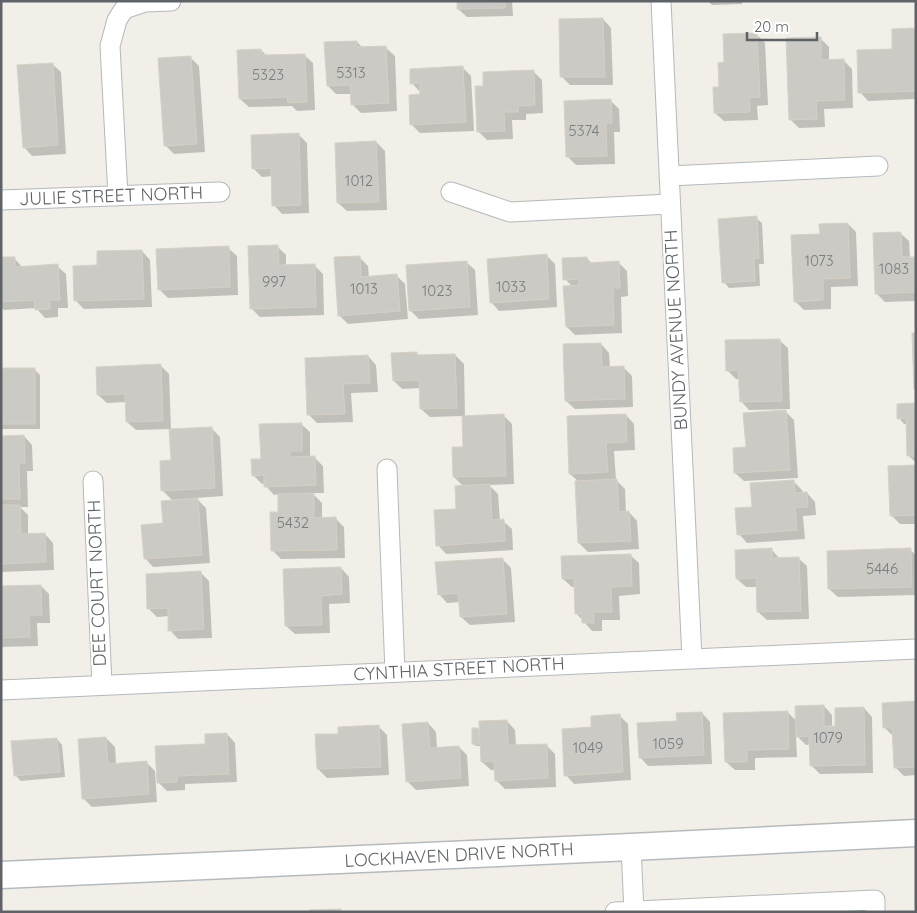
<svg xmlns="http://www.w3.org/2000/svg" width="917" height="913" font-family="Quicksand,sans-serif">
	<style>
		.shadow { fill: #0003 }
		.building { fill: #cccac5; stroke: #d6d1c6 }
		.lines { fill: none; stroke-linecap: round; stroke-linejoin: round }
		.street-casing { stroke: #b5b8bc; stroke-width: 21 }
		.secondary-casing { stroke: #b6babf; stroke-width: 29 }
		.street { stroke: #fff; stroke-width: 19 }
		.secondary { stroke: #fff; stroke-width: 26 }
		.labels { text-anchor: middle; stroke-width: 4; stroke-linejoin: round; paint-order: stroke }
		.number-label { font-size: 15px; fill: #7a7d7f }
		.street-label { font-size: 18px; fill: #5f6368; stroke: #fff }
	</style>
	<rect width="100%" height="100%" fill="#f1efe8"/>
	<path class="shadow" d="M458 1H512L513 16 467 17 458 9Z
		M708 1H742V4L712 5Z
		M603 19 611 28 613 85H570L562 77Z
		M913 29 916 31V99L868 101 860 92 894 51Z
		M756 34 765 43 768 105 757 106 758 120 724 121 715 113 725 64Z
		M820 38 829 47V61L843 60 852 69 853 108 824 109 825 127 799 128 790 119Z
		M357 42 363 48H386L395 56 397 111 361 113 352 104V94H336L328 86Z
		M261 50 267 56 304 55 313 63 315 110 297 111 292 106 249 107 240 99Z
		M190 57 199 66 205 152 174 154 165 145Z
		M52 64 61 72 66 154 32 156 24 147Z
		M463 68 471 76 474 131 420 133 411 124 422 95 420 92 412 83Z
		M533 71 542 80 543 113 526 114V120H512L513 139 487 140 478 131 484 87Z
		M610 100 619 109 620 132H614L615 164 576 165 567 156Z
		M298 134 307 143 309 213 282 214 274 205 273 176 262 177 253 168Z
		M376 142 385 151 387 210 347 211 338 203Z
		M756 218 762 223 764 264H759L760 286 729 288 724 282Z
		M848 224 856 232 858 286 831 287V309L804 310 795 301 821 235Z
		M900 233 909 241 910 258H916V301L885 302 876 293Z
		M277 246 286 255V266L314 265 323 274 324 315 260 317 251 308Z
		M228 248 237 256 238 295 168 298 159 289Z
		M142 251 150 260 152 307 84 309 75 300 99 267Z
		M546 255 555 264 557 307 499 311 491 302Z
		M359 257 368 266 369 278 397 276 405 284 408 319 348 324 339 315Z
		M14 258 23 268 57 266 66 274 68 308H58V317L45 318 36 308 4 310 1 307V259Z
		M587 258 592 264 618 262 627 271 628 296 621 297 622 333 575 335 567 327 572 286 565 279Z
		M466 262 475 270 478 315 419 319 410 310Z
		M779 340 788 348 790 409 749 410 741 401 740 379H736L727 370Z
		M601 344 609 353 610 368 623 367 632 376 633 407 575 409 566 401Z
		M416 353 419 356 455 355 464 364 465 417 504 416 512 424 514 484 489 485 498 494 500 521H503L512 529 513 550 446 554 438 545 458 510 464 487 454 477 464 448 463 416 430 417 421 409V388L402 389 394 381Z
		M368 356 376 365 378 392 351 393 353 422 317 423 309 415Z
		M161 366 169 374 171 430 212 429 220 437 223 496 196 498 206 508 210 563 153 567 145 558 164 525 173 501 162 490 172 461 170 429 136 430 127 422V402L107 403 98 395Z
		M1 369 35 370 40 375V429H3L1 428Z
		M916 405V461H914L909 456 907 424H904L899 418Z
		M786 412 794 420 798 478 744 481 735 473 747 448Z
		M626 415 634 424 635 450 614 451 616 480 625 489 626 513 629 512 637 521 639 549 588 552 579 543V482L570 474Z
		M301 424 310 432V457H314L323 466 324 493H312L322 503V518H335L344 527 345 558 281 559 272 550 279 513V494L274 495 266 486V484H262L253 475 262 460Z
		M24 436 32 445 33 471H27L28 507H20L28 515V535L45 534 53 543 54 570 1 572V437Z
		M916 466V524H900L892 516Z
		M794 482 802 490 803 494 807 493 815 502 816 515 803 516 805 539 747 543 739 534Z
		M771 549 780 559 798 558 807 566 809 619 767 620 758 612 757 587H746L737 579Z
		M910 550 916 555V595L838 597 829 589Z
		M630 555 639 563 640 594 619 596 620 620H602V631H592L576 613 575 587H572L563 579Z
		M502 559 511 568 515 622 470 625 461 617 460 602 447 603 439 594Z
		M341 568 349 577 350 603 329 604 330 633 295 634 286 626Z
		M201 573 209 581 212 638 178 639 170 630 169 616 157 617 148 608Z
		M41 586 49 594 50 623H37L38 646 1 647V587Z
		M916 703V775L904 776 895 767 894 737 885 728Z
		M824 706 832 715V728H836L864 708 872 717 873 773 820 774 811 765V744L806 745 796 735 797 757 755 758V770H735L726 762 787 712 797 721Z
		M702 713 710 722 712 764 648 766 640 757 678 723Z
		M619 715 628 724 631 780 574 784 566 775Z
		M507 721 515 730 516 746 546 745 555 754 556 787 505 789 496 780V770H491L482 762V746H476L473 744 478 729 481 732Z
		M428 723 436 732 437 748 459 747 467 755 469 786 416 790 407 781Z
		M379 727 387 735 389 775 327 778 318 769 339 735Z
		M227 734 235 743 237 782 185 784V790L167 791 158 782 207 745Z
		M106 738 115 747 116 764 146 762 155 771 157 802 92 807 83 798Z
		M57 739 62 745 65 777 21 781 15 775Z"/>
	<path class="building" d="M457 1H505V8L457 9Z
		M603 18 605 77H560L559 19Z
		M914 28 916 91 858 93 857 50 892 49V29Z
		M757 33 760 97 749 98 750 112 714 113 713 87H719L718 63 724 62 723 34Z
		M821 37V60L844 59 845 100 816 101 817 119 789 120 786 38Z
		M357 41V47L386 46 389 103 351 105 350 85 327 86 324 42Z
		M261 49 262 55 305 54 307 102 288 103 287 97 239 99 237 50Z
		M191 56 197 144 164 146 158 58Z
		M53 63 58 145 23 148 17 65Z
		M463 66 466 122 410 125 409 95 420 94V83L410 84V69Z
		M534 70 535 105 518 106V112H504L505 131 477 132 475 86H483V72Z
		M611 99 612 123 606 124 607 156 566 157 564 101Z
		M299 133 301 205 272 206 271 168 252 169 251 135Z
		M376 141 379 202 337 203 335 143Z
		M757 216 759 258 754 259 755 281 722 283 718 219Z
		M848 223 850 278 823 279V300L794 302 791 235 820 234 819 224Z
		M901 232 902 257H916V292L875 294 873 233Z
		M278 245 279 265 315 264 316 307 250 309 248 246Z
		M229 246 230 287 158 290 156 249Z
		M142 250 144 299 74 301 73 266 97 265V251Z
		M547 254 549 299 490 303 487 259Z
		M360 256 361 277 397 274 400 311 338 316 334 257Z
		M1 257H15V267L58 264 60 300H50V309L35 310 34 300 1 302Z
		M587 257 588 263 619 261 620 288H613L614 325 566 327 563 286 579 285V279L563 280 562 258Z
		M467 261 470 307 409 311 406 265Z
		M912 333H916V390H914Z
		M780 339 782 401 740 402 738 370 726 371 725 340Z
		M601 343 602 367 624 366 625 399 565 401 563 344Z
		M417 352V355L455 354 457 408 420 409 419 380 393 381 391 353Z
		M368 355 370 383 343 384 345 414 307 415 305 358Z
		M161 364 163 421 126 422 125 394 97 395 96 367Z
		M1 368H35V424H1Z
		M916 403V456H907L906 418 897 419V404Z
		M786 410 790 470 734 473 733 448 746 447 743 413Z
		M504 414 506 476 453 477 452 447H463L462 416Z
		M626 414 627 442 606 443 608 472 569 474 567 416Z
		M302 423V451H290V457L315 456 316 485 264 487V475L252 476 251 459H261L259 424Z
		M212 427 215 488 161 491 160 461 171 460 169 429Z
		M24 435 25 463H19L20 499H1V436Z
		M916 465V515L890 516 888 466Z
		M617 479 619 512 629 511 631 541 578 543 575 481Z
		M794 480 795 493 807 492 808 507 795 508 797 530 737 535 735 508 752 507 750 483Z
		M490 484 492 520 504 519 505 541 436 546 434 510 456 509 455 486Z
		M314 493V518L336 517 337 550 271 551 270 512H278V494Z
		M198 498 202 555 144 559 141 525 163 523 161 501Z
		M1 505H20L21 534 45 533 46 562 1 564Z
		M772 548V558L799 557 801 611 757 612 756 578 736 579 735 550Z
		M911 548 912 587 828 589 827 551Z
		M631 554 632 586 611 587 612 612H594V623H582V614H575L574 578 562 579 561 556Z
		M503 558 507 614 460 617 458 593 438 595 435 562Z
		M341 567 342 594 321 596 322 625 285 626 283 569Z
		M201 571 204 629 168 631V608L147 609 146 574Z
		M41 585 42 615H29L30 637 1 638V586Z
		M916 701V767L894 768 892 728H883L882 703Z
		M824 705V726H835V708L864 707 865 765 810 766 809 736 796 737 795 706Z
		M788 711 789 749 747 750V762H725L723 713Z
		M702 712 704 755 639 758 637 723 677 721 676 713Z
		M620 714 623 772 564 776 562 729 591 727V716Z
		M507 720 508 745 547 744 548 778 495 781 494 761 481 762 479 721Z
		M428 722 430 748 459 746 461 778 406 782 402 724Z
		M379 725 381 767 317 769 315 734H338V727Z
		M472 728H478L479 744H472Z
		M227 733 229 774 177 776V782L157 783 155 746 205 744V734Z
		M106 737 108 764 147 761 149 794 82 799 78 739Z
		M57 738 60 772 14 776 11 741Z
		M341 909V912H309V910Z"/>
	<g class="lines">
		<g class="street-casing">
			<path id="street" d="M661 1 692 659
				M669 176 878 166
				M451 192 510 212 670 204
				M118 196 110 46 117 20 124 9 145 2 171 1
				M1 200 220 192
				M387 469 395 672
				M93 481 102 685
				M1 690 916 649
				M631 847 634 912
				M615 912 875 900V912"/>
		</g>
		<g class="secondary-casing">
			<path id="secondary" d="M1 875 631 847 916 833"/>
		</g>
		<use href="#street" class="street"/>
		<use href="#secondary" class="secondary"/>
	</g>
	<g class="labels">
		<g class="number-label">
			<text x="351" y="78">5313</text>
			<text x="268" y="80">5323</text>
			<text x="584" y="136">5374</text>
			<text x="359" y="186">1012</text>
			<text x="819" y="266">1073</text>
			<text x="894" y="274">1083</text>
			<text x="274" y="287">997</text>
			<text x="511" y="292">1033</text>
			<text x="364" y="294">1013</text>
			<text x="437" y="296">1023</text>
			<text x="293" y="528">5432</text>
			<text x="882" y="574">5446</text>
			<text x="828" y="743">1079</text>
			<text x="668" y="749">1059</text>
			<text x="588" y="753">1049</text>
		</g>
		<g class="street-label">
			<text transform="translate(111 196) rotate(-2)" y="6">JULIE STREET NORTH</text>
			<text transform="translate(676 330) rotate(-93)" y="6">BUNDY AVENUE NORTH</text>
			<text transform="translate(97 583) rotate(-92)" y="6">DEE COURT NORTH</text>
			<text transform="translate(459 669) rotate(-3)" y="6">CYNTHIA STREET NORTH</text>
			<text transform="translate(459 855) rotate(-3)" y="6">LOCKHAVEN DRIVE NORTH</text>
		</g>
	</g>
	<rect width="917" height="913" fill="none" stroke="#5f6368" stroke-width="5"/>
	<path d="M747 32v8h70v-8" fill="none" stroke="#5f6368" stroke-width="2.5"/>
	<text x="754" y="32" font-size="15" fill="#5f6368" stroke="#ffffff" stroke-width="4" paint-order="stroke">20 m</text>
</svg>
